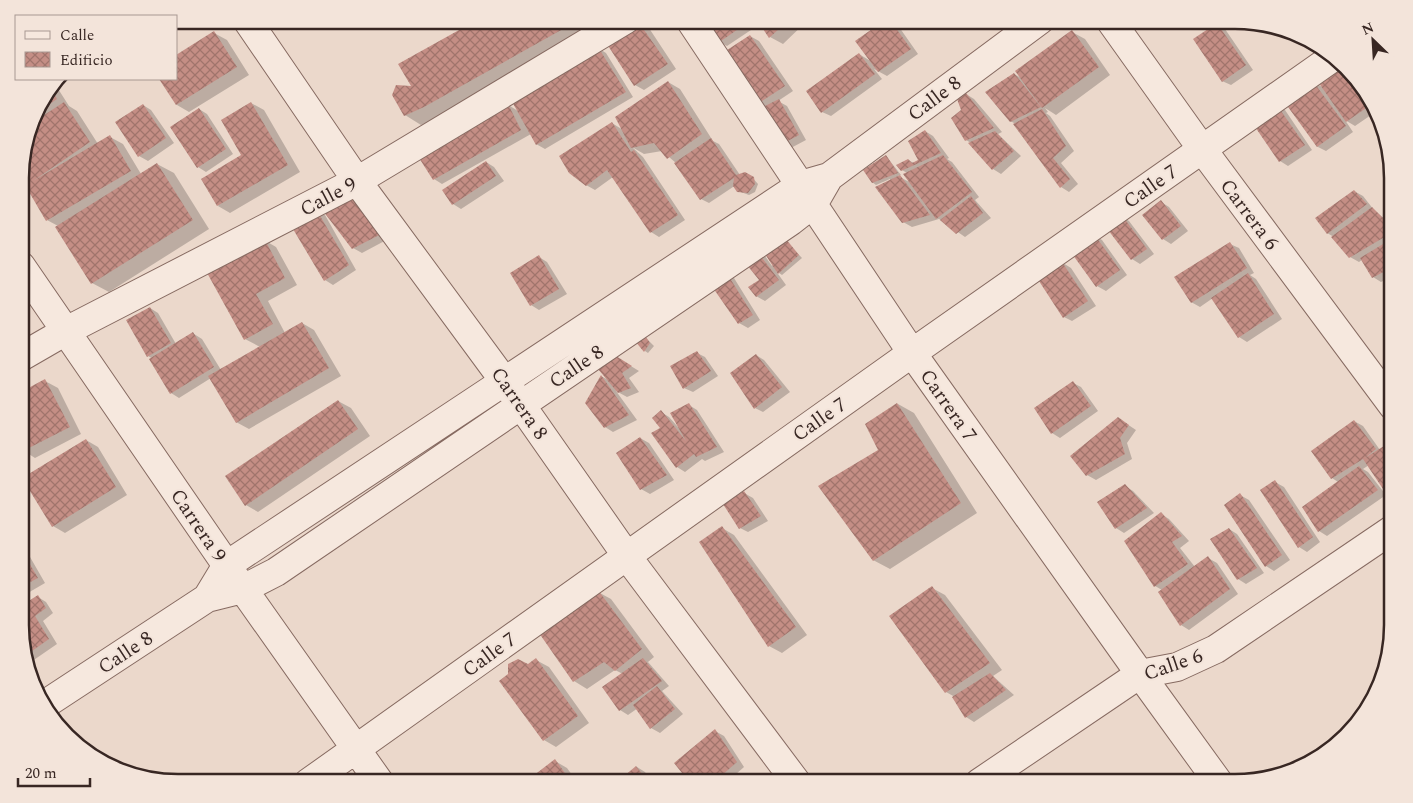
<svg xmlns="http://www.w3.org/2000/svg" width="1413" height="803" font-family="Spectral,serif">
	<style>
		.shadow { fill: #0003 }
		.building { fill: url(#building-cross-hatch) }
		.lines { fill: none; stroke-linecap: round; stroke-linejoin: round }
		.minor-casing { stroke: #866a61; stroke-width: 30 }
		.minor { stroke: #f6e8de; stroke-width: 28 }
		.labels { text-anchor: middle; stroke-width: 4; stroke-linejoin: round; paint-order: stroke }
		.street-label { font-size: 20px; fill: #382723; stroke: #f3e4da }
		.rim { fill: none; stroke: #382723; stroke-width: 2.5 }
	</style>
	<defs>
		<pattern id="building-cross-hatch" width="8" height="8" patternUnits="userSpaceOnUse" patternTransform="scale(1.25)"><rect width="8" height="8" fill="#c48e85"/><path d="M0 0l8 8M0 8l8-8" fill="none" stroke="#a0746c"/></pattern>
	</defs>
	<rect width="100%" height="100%" fill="#ebd8cb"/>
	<path class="shadow" d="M480 20H612L441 116 421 125 405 115Z
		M704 20H749L754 28 727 46 719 42Z
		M758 20H808L783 44 770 37Z
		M887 20 897 24 918 54 887 76 874 69 882 79 831 116 822 112 859 54 872 62Z
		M638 21 647 25 676 69 644 90 635 85 607 42Z
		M1217 24 1225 29 1253 70 1231 85 1222 81Z
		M1072 32 1085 39 1110 75 1056 115 1045 108 1048 112 1046 113 1050 116 1074 151 1061 163 1078 184 1069 192 1061 187 1016 124 1010 121 1014 74 1023 79Z
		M214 33 227 40 249 75 189 112 177 105 161 79H176Z
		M750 36 759 41 793 91 778 101 787 106 806 140 789 149 761 111Z
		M598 48 606 53 633 97 545 149 536 144 531 134 442 184 434 179 507 104 518 111Z
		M1339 64 1355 80 1370 102 1374 113 1355 126 1345 120 1353 132 1326 151 1318 147 1285 101 1312 81 1324 88Z
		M668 82 680 89 713 141 719 144 740 175 751 176 758 184 755 192 749 195 738 191 736 185 709 203 701 199 676 163 662 151 644 154 632 147 643 157 685 220 659 237 651 232 613 177 595 190 586 185 612 123 623 130Z
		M55 84 69 106 77 111 98 144 110 137 123 144 141 174 157 164 174 173 209 229 109 292 92 283 58 226 47 220 32 195 21 190V158L36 108Z
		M966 94 974 99 1002 132 998 134 1021 156 1001 174 993 169 971 143 966 140 963 110Z
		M251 103 264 110 300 172 230 213 218 206 243 155Z
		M143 105 151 110 174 143 148 161 139 156Z
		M1276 105 1285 110 1312 150 1288 166 1280 161Z
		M199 109 207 114 233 154 206 172 198 167Z
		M925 131 933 136 949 158 947 159 952 162 979 197 975 200 991 218 965 237 939 219 912 227 903 222 890 179 876 185 872 182 886 156 901 175 898 176 911 183 907 173 902 170 908 160 914 163 920 160Z
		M486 162 494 167 504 181 461 209 453 204Z
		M1354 191 1363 196 1374 210 1393 226V276L1381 282 1373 277 1363 259 1359 262 1350 257 1334 237 1327 233Z
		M346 194 355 199 392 237 362 253 353 248Z
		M1161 202 1169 207 1188 231 1171 244 1163 239 1144 215Z
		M316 210 325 215 356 270 333 285 325 280 292 225Z
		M1121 216 1129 221 1154 254 1140 264 1132 259Z
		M1094 235 1102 240 1127 275 1106 291 1097 286 1072 251Z
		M264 240 276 247 297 285 268 301 285 333 302 323 314 330 341 376 249 429 236 422 211 378 179 398 171 393 153 359 148 356 150 308 158 313 176 344 194 334 202 339 221 370 260 347 245 339Z
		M786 241 802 258 782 275 776 271 786 285 765 301 756 296 761 281 756 252 765 256 772 266Z
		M1230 244 1239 248 1254 273 1250 275 1256 279 1282 319 1247 342 1239 337 1213 298 1200 307 1191 302Z
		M539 257 547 262 567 294 539 310 531 305Z
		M1063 263 1071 268 1096 306 1072 321 1064 317Z
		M726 273 734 278 760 320 748 328 739 323Z
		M644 336 654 346 648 353 645 351Z
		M697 353 705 357 718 376 693 392 684 388Z
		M756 355 764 360 790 392 763 412 755 408Z
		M616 357 639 371 629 378 639 392 627 397 616 391 637 420 613 432 605 427 601 376 610 381Z
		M45 381 58 388 81 434 35 458 21 449Z
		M1073 383 1081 387 1098 411 1060 438 1052 433Z
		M338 401 351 408 370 436 258 512 246 505Z
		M898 404 914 413 977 513 890 569 873 560 880 451Z
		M689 405 697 410 724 452 705 461 702 459 685 472 677 467 662 428 661 412 669 417 678 427Z
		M1118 418 1136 430 1127 443 1132 459 1096 480 1087 475Z
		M1354 421 1363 426 1380 450 1387 445 1393 448V493L1384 488 1369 465 1363 469 1368 472 1386 495 1327 536 1319 531 1338 482 1332 478Z
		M640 438 649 443 674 480 650 494 641 489 618 453Z
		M86 440 98 447 127 495 65 533 53 526Z
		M1275 482 1284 487 1320 542 1307 552 1299 547Z
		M1125 486 1133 491 1154 513 1124 533 1116 528Z
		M744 493 753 498 768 521 748 532 740 528Z
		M1240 495 1249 500 1290 560 1274 571 1266 566Z
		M1161 514 1169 519 1189 541 1180 548 1195 567 1208 558 1217 563 1238 594 1189 630 1181 625 1162 590 1155 586 1125 541Z
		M722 528 734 535 807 635 782 653 769 646Z
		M1229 529 1237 534 1264 573 1246 584 1238 579Z
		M21 547 26 550 45 583 21 597Z
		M932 588 945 595 1002 670 993 676 1014 695 974 722 966 717 955 697 946 692Z
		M598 592 611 599 654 657 648 662 669 686 662 691 683 714 660 733 651 728 638 708 628 715 620 710 623 674 615 670 587 689 574 681 541 633Z
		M38 597 46 602 53 613 43 621 57 644 28 664 21 645Z
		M536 660 549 667 589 723 556 747 544 740 528 666Z
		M715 731 724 736 744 767 726 783H692Z
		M555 761 567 768 578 783H526Z
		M637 767 645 772 653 783H629Z"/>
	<path class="building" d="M477 20H579L424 107 404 116 392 95 396 85 411 86 398 64Z
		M637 20 668 64 634 86 605 41Z
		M702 20H745L747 23 718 43Z
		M757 20H789L769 38Z
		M885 20H890L911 49 878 72 855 41Z
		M1217 23 1246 65 1222 82 1193 39Z
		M1072 30 1099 67 1042 108 1015 71Z
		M214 31 237 67 176 105 159 79H176V55Z
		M750 35 785 86 753 107 718 56Z
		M598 47 626 92 536 145 510 98Z
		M859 53 875 74 821 113 806 91Z
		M1338 63 1369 106 1346 122 1316 79Z
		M1014 73 1041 107 1010 122 985 92Z
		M1312 80 1346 126 1317 147 1283 100Z
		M668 81 702 134 667 159 654 143 631 148 615 117Z
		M51 89 57 99 35 114 36 108Z
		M966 93 994 128 965 141 951 118 961 110 957 99Z
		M779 99 799 135 780 145 759 109Z
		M64 102 90 142 33 181 110 135 131 171 46 221 25 185 21 188V158L32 123Z
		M251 102 288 165 217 206 201 179 241 155 221 120Z
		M507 102 521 130 433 180 414 150Z
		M143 104 166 138 138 157 115 122Z
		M1276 104 1305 145 1279 162 1251 121Z
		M199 108 226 149 197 168 170 127Z
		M1042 109 1066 146 1053 158 1070 179 1060 188 1013 124Z
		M612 122 631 152 634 150 678 215 650 233 607 170 586 186 569 173 559 156Z
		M925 130 941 153 901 171 896 165 908 159 912 163 918 160 908 141Z
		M995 131 1014 151 992 170 968 143Z
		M711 138 736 175 745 172 754 177 755 184 748 193 737 192 733 186 734 178 700 200 674 163Z
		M886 155 898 173 872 183 863 170Z
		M943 155 972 192 936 219 903 174Z
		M486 161 496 176 452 205 442 190Z
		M157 163 193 220 91 284 55 227Z
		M900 175 930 215 902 223 875 187Z
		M1354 190 1367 204 1327 234 1315 218Z
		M347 193 385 232 352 249 320 207Z
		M971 196 983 213 956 234 940 220Z
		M1161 200 1181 226 1162 240 1142 215Z
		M1372 207 1393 228V232L1349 258 1331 237Z
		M316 209 349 265 324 281 290 224Z
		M1121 214 1147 249 1131 260 1105 226Z
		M1094 234 1120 270 1096 287 1070 251Z
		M264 238 285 278 256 294 273 324 244 340 206 271Z
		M1393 238V267L1372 278 1360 258Z
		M786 239 799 255 778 274 765 254Z
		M1230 242 1247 268 1191 303 1174 277Z
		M756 250 779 280 756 297 748 287 759 280 743 260Z
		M539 255 559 289 530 306 510 273Z
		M1062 262 1088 301 1063 318 1037 278Z
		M726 272 753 315 738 324 711 285Z
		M1248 273 1274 314 1238 338 1211 298Z
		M150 307 171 343 147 357 126 320Z
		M302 322 329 368 236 423 208 376Z
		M193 332 214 367 170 394 149 359Z
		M644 334 650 343 644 352 635 341Z
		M697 351 711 371 683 389 670 366Z
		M756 354 782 387 754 409 730 373Z
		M616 356 632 366 622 373 631 388 618 393 598 369Z
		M601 375 629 415 604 428 585 403Z
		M45 379 70 427 21 452V392Z
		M1073 381 1091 406 1051 434 1034 408Z
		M338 400 358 429 245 506 225 476Z
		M689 403 717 447 696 457 694 454 676 468 651 433 660 428 652 418 661 410 686 441 670 413Z
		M897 403 961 503 873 561 818 486 878 450 865 424Z
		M1118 417 1129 425 1120 438 1125 454 1086 476 1070 456Z
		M1354 420 1376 449 1365 458 1387 444 1393 452V483L1383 489 1363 459 1331 479 1311 451Z
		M640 437 667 475 640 490 616 453Z
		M86 439 116 487 52 527 22 478Z
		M1359 466 1378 490 1318 532 1302 507Z
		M1275 480 1313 537 1298 548 1260 490Z
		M1125 484 1147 508 1115 529 1097 502Z
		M744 491 761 516 739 529 723 504Z
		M1240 493 1282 555 1265 567 1224 505Z
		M1161 512 1182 536 1172 542 1188 564 1154 587 1124 541Z
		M722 526 796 627 768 647 699 542Z
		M1229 528 1257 568 1237 580 1210 539Z
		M21 549 38 578 21 587Z
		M1208 556 1230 589 1180 626 1158 592Z
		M932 586 990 663 945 693 889 616Z
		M598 590 642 649 615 671 604 662 573 682 539 633Z
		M38 595 46 608 35 616 49 639 25 656 21 645V606Z
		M536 658 578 716 543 741 499 681 508 674V664L518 659 528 664Z
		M643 658 662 681 619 711 602 687Z
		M990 673 1006 690 965 718 952 697Z
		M657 686 675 709 650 729 633 705Z
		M715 729 737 762 713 783H690L674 763Z
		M555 759 572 783H524Z
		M636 766 649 783H628L623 777Z"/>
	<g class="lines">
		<g class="minor-casing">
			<path id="minor" d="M247 20 357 181 505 382 626 555 797 783
				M690 20 912 353 1140 674 1219 783
				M1110 20 1202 149 1393 406
				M21 266 243 589 380 783
				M21 357 66 331 357 181 625 20
				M207 598 227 565 801 185 829 177 1040 20
				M44 705 207 598 243 589 276 572 791 221 814 203 829 177
				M308 783 912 353 1332 58
				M979 783 1140 674 1177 667 1216 649 1393 529"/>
		</g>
		<use href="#minor" class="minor"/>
	</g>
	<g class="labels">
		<g class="street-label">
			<text transform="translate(934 98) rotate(-37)" y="7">Calle 8</text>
			<text transform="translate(1150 186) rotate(-35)" y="7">Calle 7</text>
			<text transform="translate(328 196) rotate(-28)" y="7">Calle 9</text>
			<text transform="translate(1250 214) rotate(53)" y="7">Carrera 6</text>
			<text transform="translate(576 366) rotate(-34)" y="7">Calle 8</text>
			<text transform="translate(520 403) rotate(55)" y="7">Carrera 8</text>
			<text transform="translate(949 405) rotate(55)" y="7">Carrera 7</text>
			<text transform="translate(819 419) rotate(-35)" y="7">Calle 7</text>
			<text transform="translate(199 525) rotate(56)" y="7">Carrera 9</text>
			<text transform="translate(125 652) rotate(-33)" y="7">Calle 8</text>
			<text transform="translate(489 654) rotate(-36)" y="7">Calle 7</text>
			<text transform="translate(1173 664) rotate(-19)" y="7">Calle 6</text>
		</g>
	</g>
	<path d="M0 0H1413V803H0ZM178 29H1235A149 149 0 0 1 1384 178V625A149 149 0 0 1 1235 774H178A149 149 0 0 1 29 625V178A149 149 0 0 1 178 29Z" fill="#f3e4da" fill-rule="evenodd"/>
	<path class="rim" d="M178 29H1235A149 149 0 0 1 1384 178V625A149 149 0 0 1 1235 774H178A149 149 0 0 1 29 625V178A149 149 0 0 1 178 29Z"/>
	<rect x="15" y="15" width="162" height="65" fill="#f3e4da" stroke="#a89891"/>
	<rect x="25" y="31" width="25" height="8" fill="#f6e8de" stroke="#a89891"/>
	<text x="60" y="40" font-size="15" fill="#382723">Calle</text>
	<rect x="25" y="52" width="25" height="15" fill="url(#building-cross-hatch)" stroke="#a89891"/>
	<text x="60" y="65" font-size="15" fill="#382723">Edificio</text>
	<g transform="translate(1373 40) rotate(335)" stroke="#f3e4da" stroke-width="4" paint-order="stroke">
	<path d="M0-4L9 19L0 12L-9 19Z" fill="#382723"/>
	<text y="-8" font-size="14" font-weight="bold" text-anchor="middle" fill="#382723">N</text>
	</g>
	<path d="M18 778v8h72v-8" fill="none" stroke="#382723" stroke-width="2.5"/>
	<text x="25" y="778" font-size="15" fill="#382723" stroke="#f3e4da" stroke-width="4" paint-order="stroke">20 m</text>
</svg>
